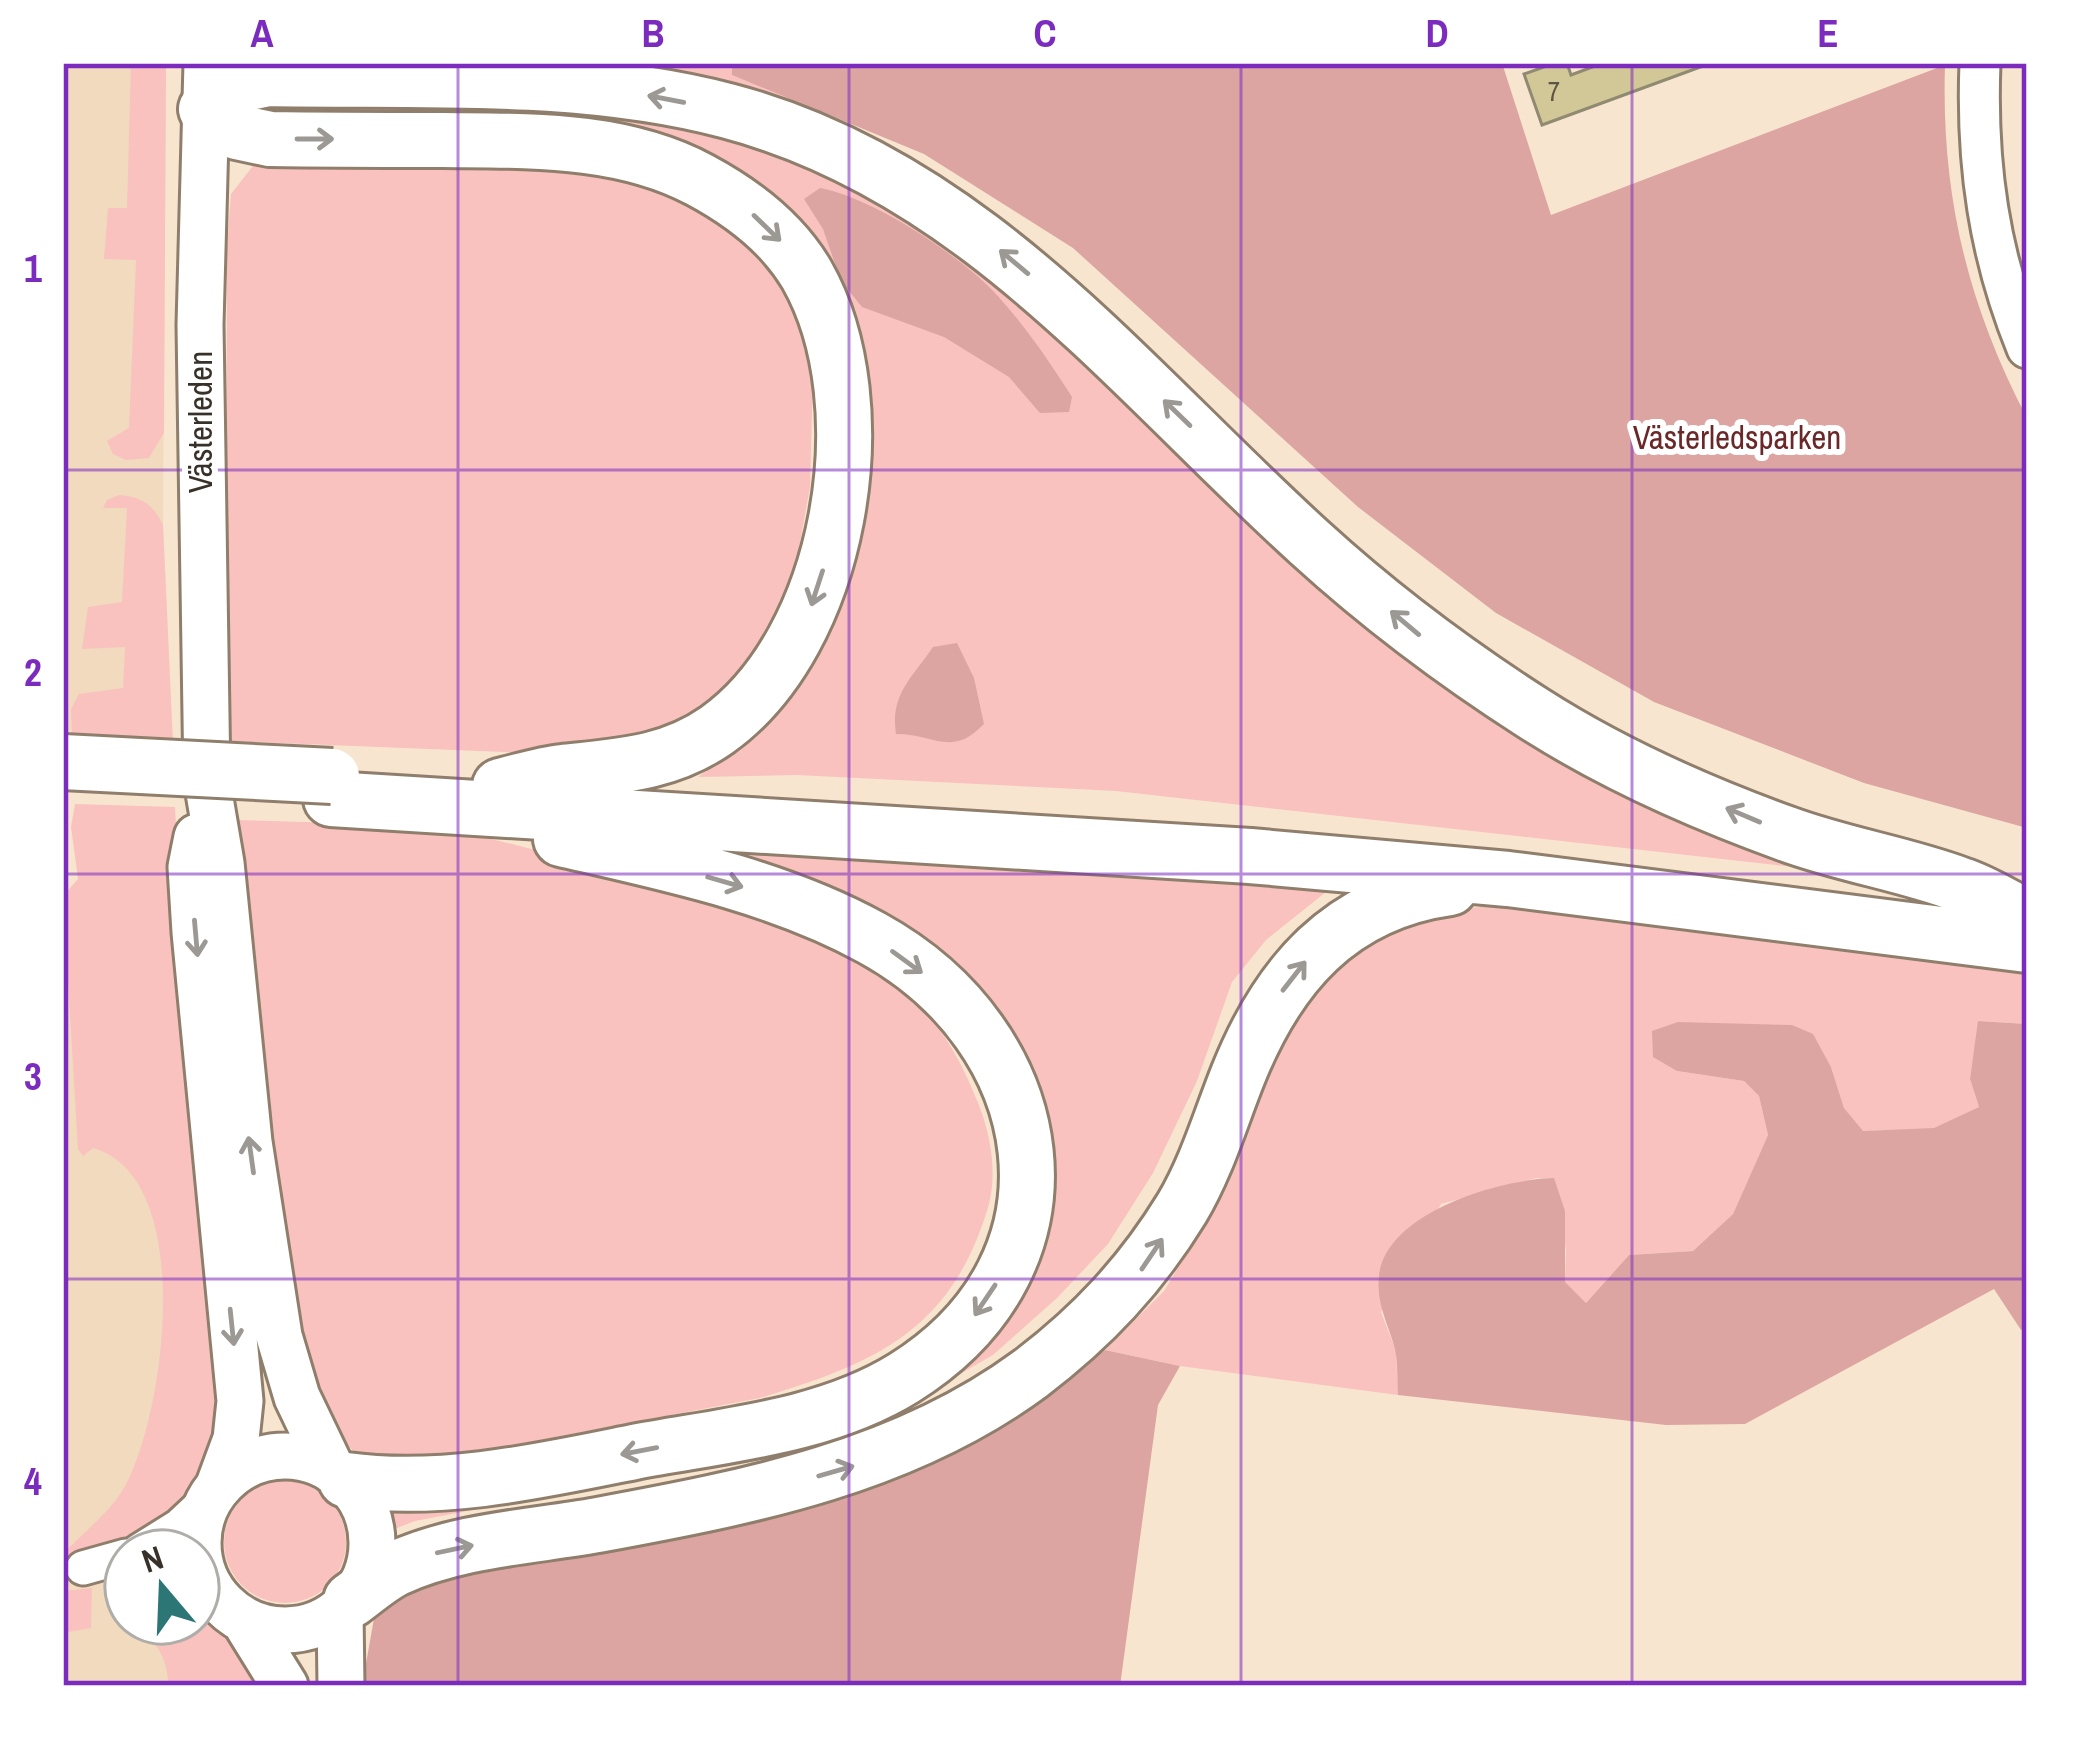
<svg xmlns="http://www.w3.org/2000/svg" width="2090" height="1749" font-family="'Archivo Narrow',sans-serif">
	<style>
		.built { fill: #f1dabe }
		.green { fill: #f9c2be }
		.forest { fill: #dca5a1 }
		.building { fill: #d2c796; stroke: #908a72; stroke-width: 3 }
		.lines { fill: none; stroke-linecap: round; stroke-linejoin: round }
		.minor-casing { stroke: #8f7e6b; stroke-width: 39 }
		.tertiary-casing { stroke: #8f7e6b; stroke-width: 45 }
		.secondary-casing { stroke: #8f7e6b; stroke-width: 51 }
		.trunk-casing { stroke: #8f7e6b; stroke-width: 60 }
		.minor { stroke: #fff; stroke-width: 33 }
		.tertiary { stroke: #fff; stroke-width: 39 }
		.secondary { stroke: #fff; stroke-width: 45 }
		.trunk { stroke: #fff; stroke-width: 54 }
		.trunk-bridge-casing { stroke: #8f7e6b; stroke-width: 60; stroke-linecap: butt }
		.trunk-bridge { stroke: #fff; stroke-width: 54 }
		.oneway { stroke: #9c9894 }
		.grid { fill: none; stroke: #7b2cbf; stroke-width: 3; stroke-opacity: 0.55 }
		.labels { text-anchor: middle; stroke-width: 12; stroke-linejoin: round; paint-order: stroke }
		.number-label { font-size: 27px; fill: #5e5644 }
		.street-label { font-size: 33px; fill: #383129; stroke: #fff }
		.park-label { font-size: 33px; fill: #6b2828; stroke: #fff }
		.neatline { fill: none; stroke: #7b2cbf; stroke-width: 4.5 }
		.grid-label { font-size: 39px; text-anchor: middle; font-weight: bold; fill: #7b2cbf }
	</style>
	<rect width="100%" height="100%" fill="#f8e5d0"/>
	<path class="built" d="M63 63H166L163 525 173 745 63 743Z
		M70 971 225 1377 126 1551V1623H198V1608L224 1632 263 1686H63V972Z"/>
	<path class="green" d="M131 63H166L164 433 149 458 126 460 113 454 107 441 129 428 136 260 104 259 108 208H127Z
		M548 63H732V75L828 112 722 84Z
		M557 103 691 124 878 193 972 259 1066 343 1306 573 1865 875 1116 791 797 775 698 777 766 726 825 642 856 477 854 348 636 129 554 115 297 111 254 105Z
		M260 157 596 165 724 217 770 267 792 304 803 334 813 374 810 487 790 598 776 629 705 717 578 755 226 741 227 248 231 194Z
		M119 495C142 497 153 504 163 525L173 745 72 734 71 709 79 694 123 688 125 647 82 649 88 607 122 602 127 508H103L107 500Z
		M75 804 175 807 183 966 220 1428C184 1519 158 1539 63 1557V1549L69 1548C87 1529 113 1509 125 1486 165 1414 197 1177 93 1148L83 1156 78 1149 63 896 78 879 71 827Z
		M232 820C308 822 384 823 459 833 488 837 518 846 547 853 585 862 624 869 662 880 697 890 731 906 764 918 815 937 868 955 908 993 937 1020 958 1055 973 1091 990 1128 1000 1174 986 1214 948 1333 872 1364 760 1398L421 1463 358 1454 334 1436 292 1347Z
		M627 827 1331 888 1266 940 1232 982 1197 1081 1153 1173 1108 1244 1057 1298 993 1355 913 1401 751 1457 415 1521 387 1532 379 1507 746 1444 993 1313 1020 1055 997 1011 935 946 876 912Z
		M1494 905 2027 969V1024L1979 1021 1970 1079 1979 1107 1934 1129 1862 1131 1844 1108 1831 1067 1677 1071 1744 1081 1759 1096 1768 1135 1733 1214 1693 1251 1629 1255 1586 1303 1565 1283 1566 1250 1553 1178H1536L1441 1204 1381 1312 1396 1351 1398 1395 1180 1366 1105 1350 1164 1291 1227 1187 1274 1056 1300 1001 1379 927 1440 912Z
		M224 1542a61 61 0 1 1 122 0a61 61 0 1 1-122 0Z
		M92 1588 91 1628 63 1633V1591Z
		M198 1608 224 1632 263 1686H168C169 1660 155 1639 135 1623H198Z"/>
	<path class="forest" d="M732 63H1502L1551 215 1945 65C1941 194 1967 303 2027 418V828L1864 783 1654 702 1496 613 1358 507 1073 248 924 154 732 75Z
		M820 188C871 197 958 254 994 292 1024 324 1049 361 1072 397L1069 412 1040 413 1009 377 944 337 862 307 841 281 823 229 804 199Z
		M957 643 974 678 984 724C951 758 935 734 896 734 890 694 912 678 933 647Z
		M1978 1021 2027 1024V1327L2021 1330 1994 1289 1745 1424 1666 1425 1398 1395C1397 1380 1398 1363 1395 1349 1388 1323 1376 1304 1379 1276 1385 1213 1500 1179 1554 1178L1565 1211V1282L1586 1303 1629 1255 1693 1251 1733 1214 1768 1135 1759 1096 1744 1081 1677 1071 1653 1057 1652 1031 1678 1022 1792 1025 1813 1034 1831 1067 1844 1108 1863 1131 1934 1128 1979 1107 1970 1079Z
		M1105 1350 1180 1366 1158 1405 1120 1686H362L378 1596 770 1508 909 1466Z"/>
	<path class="building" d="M1555 63H1567L1571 75 1603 63H1702L1703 66 1542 125 1524 74Z"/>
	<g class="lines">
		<g class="minor-casing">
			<path id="minor" d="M139 1551 179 1526 210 1497
				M83 1568 126 1556
				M198 1588 224 1605"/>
		</g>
		<g class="tertiary-casing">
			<path id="tertiary" d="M1980 63C1976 164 1989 255 2027 348"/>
		</g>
		<g class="secondary-casing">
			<path id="secondary" d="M207 63 200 325 207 781 221 863 249 1142 279 1336 297 1397 332 1470
				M197 837 191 867 195 932 240 1401 236 1439 219 1485
				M198 1543a87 87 0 1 1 174 0a87 87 0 1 1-174 0Z
				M340 1611 341 1686
				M244 1620 285 1686"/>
		</g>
		<g class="trunk-casing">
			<path id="trunk" d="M500 786C521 781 542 774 562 772 618 766 669 764 717 730 841 642 881 405 807 275 783 234 741 202 700 180 622 138 529 141 443 140 385 140 328 140 270 139L237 132 206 109 234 86 268 79C419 82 581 72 728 111 975 176 1129 379 1310 543 1379 606 1455 663 1533 713 1611 763 1701 803 1787 834 1844 855 1905 864 1961 885 1980 891 1998 902 2015 911
				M331 799 1250 856 1508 879 2027 945
				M346 1480C442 1493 540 1471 634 1452 724 1435 825 1427 904 1378 1091 1261 1052 1037 872 938 778 886 665 863 561 839
				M351 1600C365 1590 379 1577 395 1569 458 1540 530 1537 598 1525 750 1497 904 1467 1030 1374 1092 1327 1141 1275 1182 1208 1207 1166 1220 1120 1238 1075 1278 975 1340 903 1450 888"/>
		</g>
		<use href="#minor" class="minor"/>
		<use href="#tertiary" class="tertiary"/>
		<use href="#secondary" class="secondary"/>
		<use href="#trunk" class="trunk"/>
		<g class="trunk-bridge-casing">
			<path id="trunk-bridge" d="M63 762 332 776"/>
		</g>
		<use href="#trunk-bridge" class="trunk-bridge"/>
	</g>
	<defs><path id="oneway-shaft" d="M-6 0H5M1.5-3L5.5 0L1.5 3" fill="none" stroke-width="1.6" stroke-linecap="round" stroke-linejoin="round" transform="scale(3)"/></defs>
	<g class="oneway">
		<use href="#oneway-shaft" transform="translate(666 99) rotate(-169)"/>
		<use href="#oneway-shaft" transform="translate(315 139)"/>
		<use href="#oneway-shaft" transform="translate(767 228) rotate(44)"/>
		<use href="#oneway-shaft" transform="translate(1014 262) rotate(-140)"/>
		<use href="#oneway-shaft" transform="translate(1177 413) rotate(-136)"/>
		<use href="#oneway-shaft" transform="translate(817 588) rotate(108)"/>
		<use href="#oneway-shaft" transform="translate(1405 623) rotate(-140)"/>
		<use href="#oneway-shaft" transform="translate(1743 815) rotate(-157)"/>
		<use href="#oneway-shaft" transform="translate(725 882) rotate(16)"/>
		<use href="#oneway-shaft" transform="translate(196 938) rotate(85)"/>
		<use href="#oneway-shaft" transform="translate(907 962) rotate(36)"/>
		<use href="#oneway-shaft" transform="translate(1294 976) rotate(-52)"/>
		<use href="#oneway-shaft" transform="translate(251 1155) rotate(-98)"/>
		<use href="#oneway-shaft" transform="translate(1152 1254) rotate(-56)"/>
		<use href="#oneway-shaft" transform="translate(985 1300) rotate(124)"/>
		<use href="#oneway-shaft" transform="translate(232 1327) rotate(84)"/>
		<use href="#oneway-shaft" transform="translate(639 1451) rotate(169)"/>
		<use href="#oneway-shaft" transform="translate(836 1471) rotate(-16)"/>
		<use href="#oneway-shaft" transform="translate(455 1549) rotate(-12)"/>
	</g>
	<path class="grid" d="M458 63V1686M849 63V1686M1241 63V1686M1632 63V1686M63 470H2027M63 874H2027M63 1279H2027"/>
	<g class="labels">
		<g class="number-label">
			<text x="1554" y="101">7</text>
		</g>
		<g class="street-label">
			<text transform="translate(200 422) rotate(-90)" y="12">Västerleden</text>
		</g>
		<g class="park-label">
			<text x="1737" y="449">Västerledsparken</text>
		</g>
	</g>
	<rect width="2090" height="1749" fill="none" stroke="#ffffff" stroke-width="132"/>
	<g transform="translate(162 1587) rotate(341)"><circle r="57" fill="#ffffff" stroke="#afada9" stroke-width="3"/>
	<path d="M0-9L21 45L0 30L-21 45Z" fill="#2d7676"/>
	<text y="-18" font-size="33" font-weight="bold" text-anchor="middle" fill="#383129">N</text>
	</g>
	<rect x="66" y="66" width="1958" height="1617" class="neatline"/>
	<g class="grid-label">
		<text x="262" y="47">A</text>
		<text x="653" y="47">B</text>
		<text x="1045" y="47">C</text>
		<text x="1437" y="47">D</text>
		<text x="1828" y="47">E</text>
		<text x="33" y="282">1</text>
		<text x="33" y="686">2</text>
		<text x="33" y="1090">3</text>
		<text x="33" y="1495">4</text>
	</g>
</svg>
